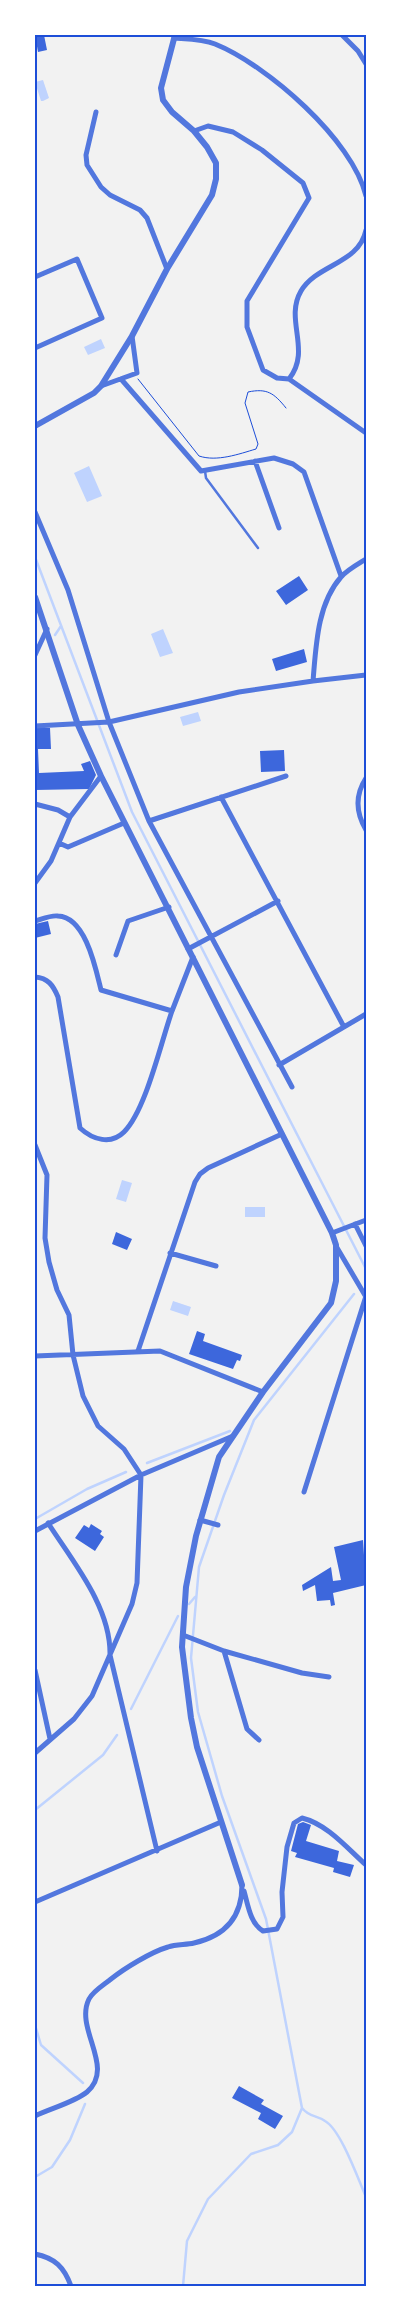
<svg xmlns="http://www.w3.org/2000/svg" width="401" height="2321" font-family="Ubuntu,sans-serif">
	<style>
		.water { fill: #bfd3fe }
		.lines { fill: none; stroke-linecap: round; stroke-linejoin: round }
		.stream { stroke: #bfd3fe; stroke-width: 2.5 }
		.building { fill: #3d67dc }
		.path { stroke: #1d4ed8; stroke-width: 1 }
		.service { stroke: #5277de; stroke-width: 2.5 }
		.minor { stroke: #5277de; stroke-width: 5 }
		.tertiary { stroke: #5277de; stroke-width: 6 }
		.neatline { fill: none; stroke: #1d4ed8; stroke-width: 2 }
	</style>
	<rect width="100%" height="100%" fill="#f2f2f2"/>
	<path class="water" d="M43 80 49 98 43 101H41L35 82Z
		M101 339 105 348 88 355 84 347Z
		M89 466 102 496 87 502 74 473Z
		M163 629 173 653 160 657 151 634Z
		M198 712 201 721 183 726 180 717Z
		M122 1180 132 1183 126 1202 116 1199Z
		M245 1207H265V1217H245Z
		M173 1301 191 1307 188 1316 170 1310Z"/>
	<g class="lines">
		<path class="stream" d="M35 557 132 812 366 1269
			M55 635 61 626
			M354 1294 254 1420 224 1495 199 1567 191 1658 198 1712 222 1796 266 1919 302 2108C309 2117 316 2115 325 2121 341 2130 358 2179 366 2197
			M147 1463 230 1431
			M35 1519 87 1489 126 1472
			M189 1604 195 1597
			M131 1709 178 1616
			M35 1810 103 1755 117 1735
			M35 2025 41 2045 83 2083
			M35 2177 52 2167 70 2140 85 2104
			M183 2286 187 2241 208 2199 251 2154 278 2145 292 2132 302 2108"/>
	</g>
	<path class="building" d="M35 35H44L47 50 38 52Z
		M299 576 308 590 286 605 276 591Z
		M304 649 307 662 276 671 272 659Z
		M35 728H50L51 749H38L39 773 84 771 81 764 90 761 96 775 89 789 35 790Z
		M284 750 285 771 261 772 260 751Z
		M48 921 51 934 35 938V924Z
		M116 1232 132 1239 127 1250 112 1244Z
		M197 1331 205 1334 203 1341 242 1355 240 1361 237 1360 233 1369 189 1354Z
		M91 1524 102 1531 100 1534 104 1537 95 1551 75 1538 84 1525 89 1528Z
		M363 1540 366 1585 333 1593 335 1605 331 1606 330 1600 317 1601 315 1585 303 1591 302 1585 331 1567 333 1581 341 1580 334 1547Z
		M303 1822 311 1825 306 1841 339 1851 337 1861 354 1865 350 1877 333 1872 334 1868 295 1857 297 1853 291 1851 298 1824Z
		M239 2086 264 2100 261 2104 283 2116 275 2129 258 2119 261 2113 232 2098Z"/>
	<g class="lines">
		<path class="path" d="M138 379 199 456C217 462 239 454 256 449L258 444 245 403 248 392C267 388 274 393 286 408"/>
		<path class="service" d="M205 471 206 478 258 548"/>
		<path class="minor" d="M342 35 358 51 366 64
			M174 38C188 39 203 39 215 44 267 65 353 140 366 196
			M96 112 86 155 87 165 101 187 110 195 140 210 147 218 167 269
			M194 131 208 126 233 132 262 150 303 183 309 198 247 301V327L263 370 277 378 289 379 366 433
			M35 277 77 259 102 318 35 348
			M121 379 201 471 274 458 293 464 304 472 341 576
			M289 379C312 350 284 320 301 291 317 264 359 264 366 230
			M101 386 137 373 132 336
			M255 461 279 528
			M35 512 68 590 109 722 149 821 292 1087
			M35 655 47 629
			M313 681C316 647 317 604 341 577 347 570 358 564 366 559
			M35 726 109 722 239 692 313 681 366 675
			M366 778C355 795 356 813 366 830
			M221 797 344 1027
			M35 804 58 810 70 817
			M149 821 286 776
			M59 843 68 847 124 823
			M35 883 51 861 70 817 101 776
			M35 921C42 919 51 915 58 916 86 917 96 970 101 990L172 1011
			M188 949 278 901
			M116 955 128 921 169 907
			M35 977C48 978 53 985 58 997L80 1128C93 1140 111 1145 124 1132 146 1110 161 1042 172 1011 179 993 186 975 193 957
			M279 1065 366 1014
			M35 1145 47 1175 45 1238 49 1262 57 1290 69 1315 73 1355 83 1396 98 1426 124 1449 141 1475 137 1583 132 1604 92 1696 74 1719 35 1753
			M355 1224 366 1246
			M332 1233 366 1220
			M336 1246 366 1297
			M170 1253 216 1266
			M138 1351 195 1182 200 1174 208 1168 282 1134
			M35 1356 160 1351 263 1392
			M304 1492 366 1296
			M200 1520 218 1525
			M48 1523C73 1562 111 1607 110 1655L157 1851
			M35 1531 141 1475 233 1436
			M183 1635 224 1651 302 1673 329 1677
			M224 1651 247 1729 259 1740
			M35 1670 50 1739
			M244 1891C248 1905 250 1923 263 1931L277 1929 283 1917 282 1892 287 1847 294 1823 302 1818C327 1824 347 1848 366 1865
			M35 1902 221 1822
			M35 2116C49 2109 75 2102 87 2092 116 2067 74 2029 89 1999 93 1991 105 1984 111 1979 125 1968 151 1952 168 1947 176 1944 186 1945 194 1943 225 1936 242 1917 242 1885
			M35 2254C55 2258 64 2267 71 2286"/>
		<path class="tertiary" d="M35 426 94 393 101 386 132 336 167 269 212 195 216 179V163L207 147 194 131 172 112 163 100 161 88 175 35
			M35 597 78 725 101 776 332 1233 336 1245V1281L331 1303 263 1392 219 1457 196 1536 186 1587 182 1647 191 1718 197 1747 242 1885"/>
	</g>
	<rect width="401" height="2321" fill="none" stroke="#ffffff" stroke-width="72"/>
	<rect x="36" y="36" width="329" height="2249" class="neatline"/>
</svg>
